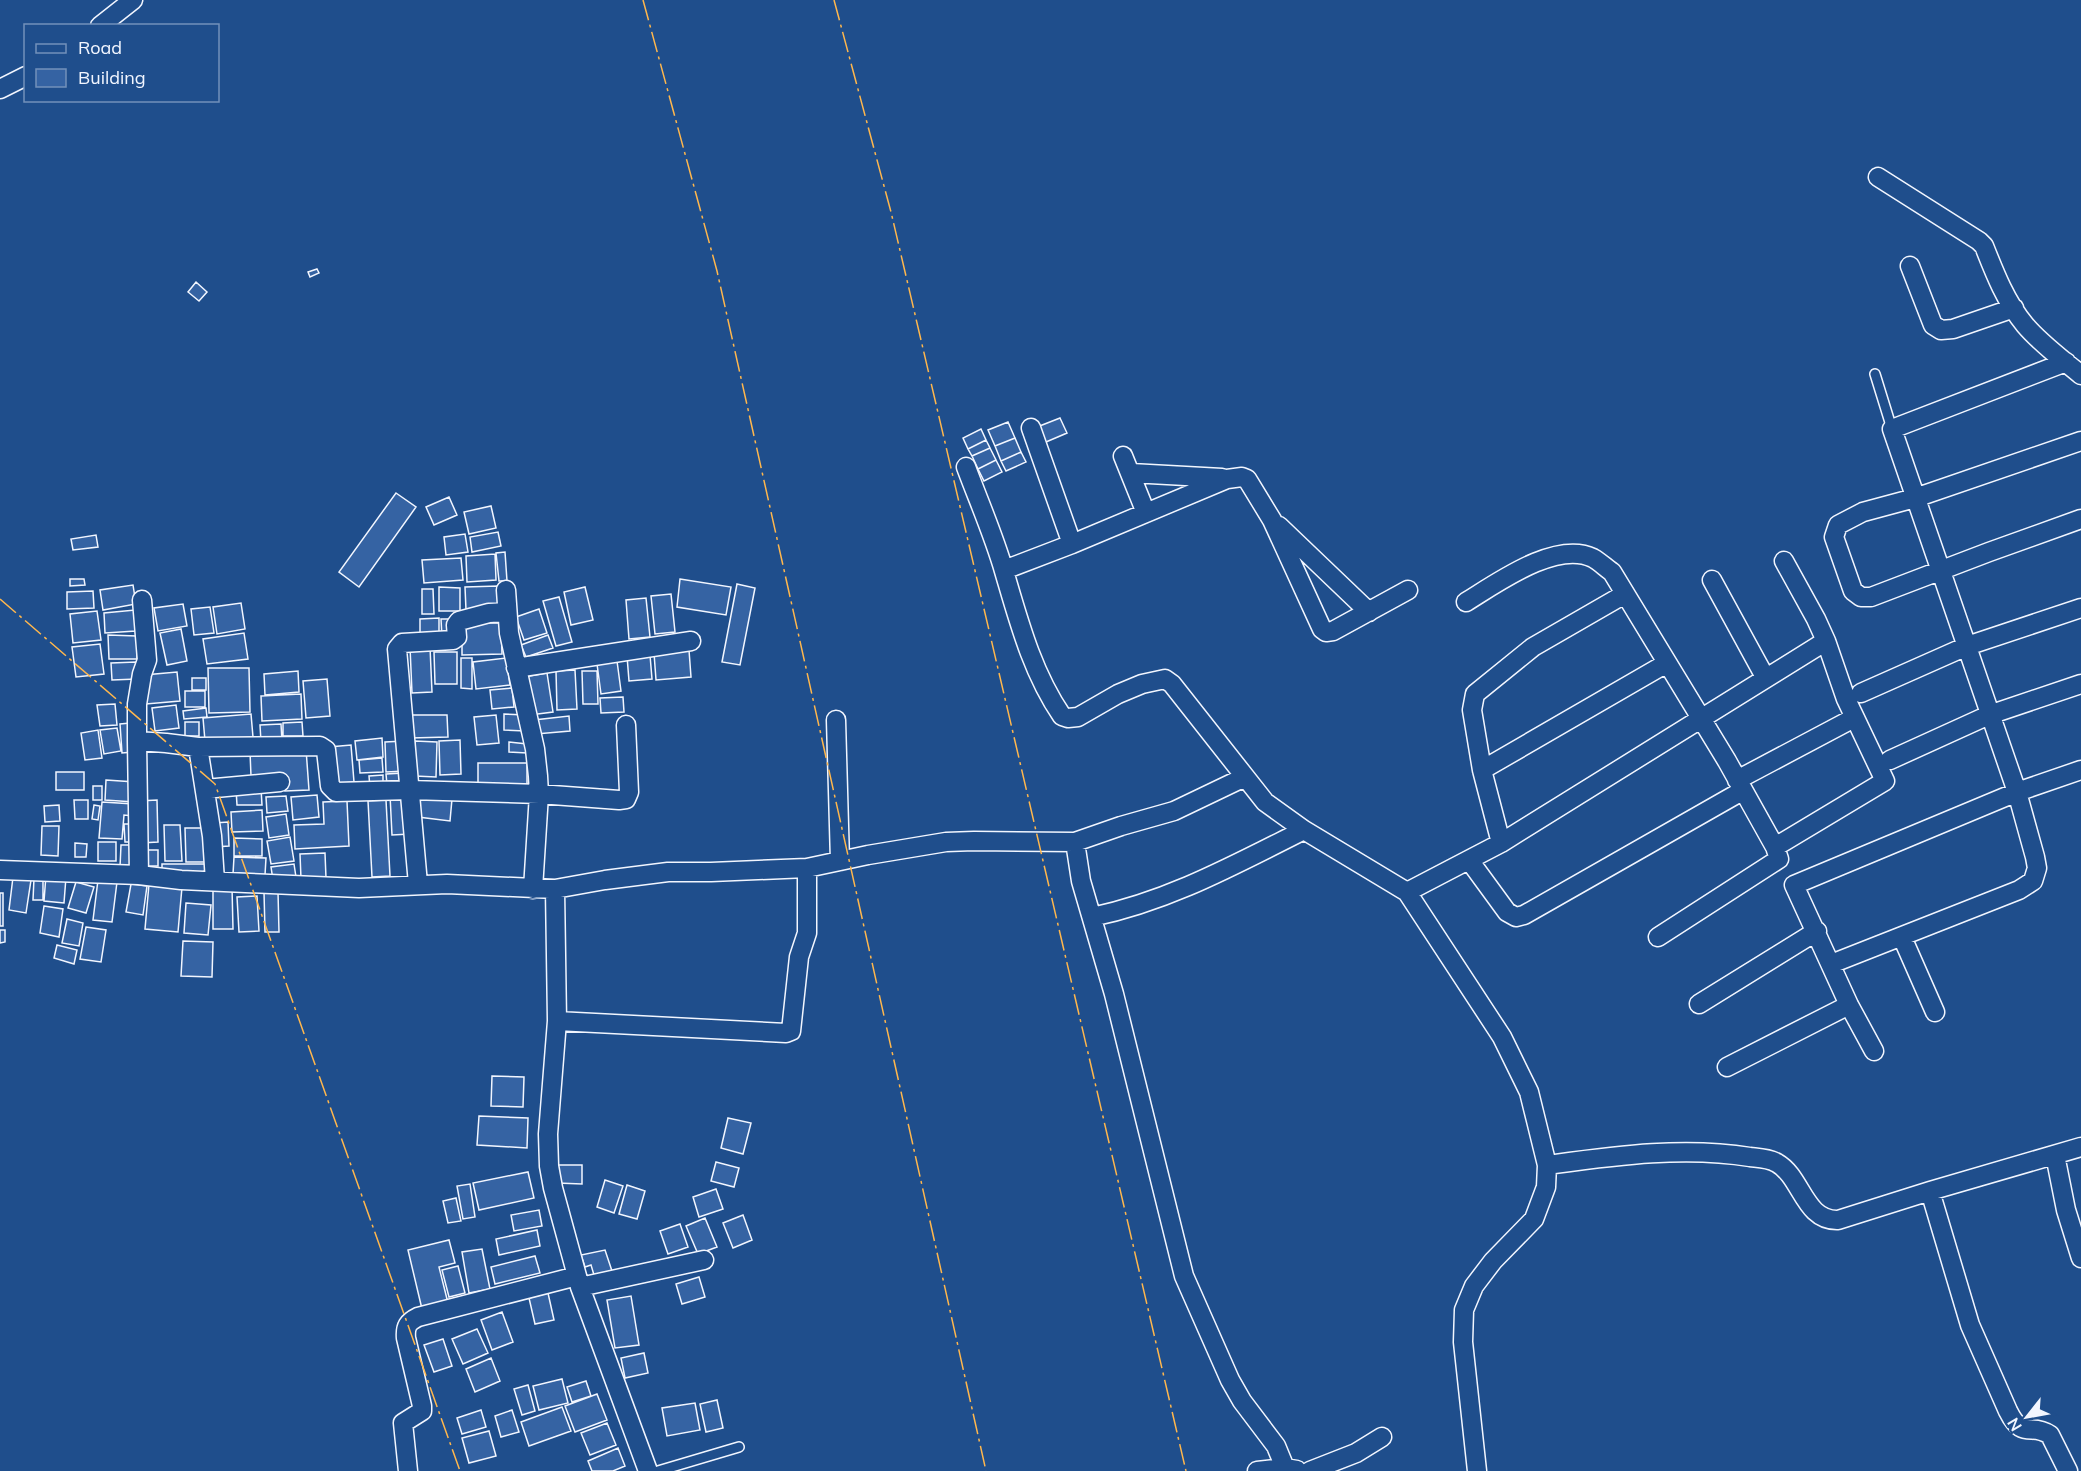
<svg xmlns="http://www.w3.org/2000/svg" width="2081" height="1471" font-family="Mulish,sans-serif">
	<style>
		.building { fill: #3563a3; stroke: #f2f6ff; stroke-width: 1.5 }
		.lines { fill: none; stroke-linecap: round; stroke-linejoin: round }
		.service-casing { stroke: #f2f6ff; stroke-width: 12 }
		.minor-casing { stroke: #f2f6ff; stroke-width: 21 }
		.service { stroke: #1f4e8c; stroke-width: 9 }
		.minor { stroke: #1f4e8c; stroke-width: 18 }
		.power { stroke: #ffb74d; stroke-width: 1.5; stroke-dasharray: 21 4.5 3 4.5; stroke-linecap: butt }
	</style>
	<rect width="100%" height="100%" fill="#1f4e8c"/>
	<path class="building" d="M317 269 319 273 310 277 308 272Z
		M196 282 207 292 199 301 188 292Z
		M1060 418 1067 433 1039 445 1032 429Z
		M1008 422 1015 438 995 446 988 430Z
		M981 429 986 440 968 449 963 438Z
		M1015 438 1021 452 1001 461 995 446Z
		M986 440 990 448 972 456 968 449Z
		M990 448 996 460 978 469 972 456Z
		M1021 452 1026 462 1006 471 1001 461Z
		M996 460 1002 472 984 481 978 469Z
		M396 493 416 507 359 587 339 572Z
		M449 497 457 515 434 525 426 507Z
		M491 506 496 528 469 534 464 512Z
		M498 532 501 546 472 552 470 537Z
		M465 534 468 552 446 555 444 537Z
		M96 535 98 547 73 550 71 539Z
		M505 552 507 581H499L496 553Z
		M495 554 496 580 467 582 466 556Z
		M461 558 463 580 424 583 422 560Z
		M70 579H84L85 585 70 586Z
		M680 579 731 587 726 615 677 607Z
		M737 584 755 588 740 665 722 662Z
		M133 585 136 604 103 610 100 590Z
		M498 586 499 609 466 610 465 587Z
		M439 587 460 588V611H439Z
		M585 587 593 620 571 625 564 592Z
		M422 589H433L434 614H422Z
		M93 591 94 608 67 609V592Z
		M671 594 675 632 655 634 651 596Z
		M559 597 572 642 556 646 543 601Z
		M646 598 650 637 629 639 626 600Z
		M241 603 245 629 217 634 213 607Z
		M183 604 187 626 158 631 154 608Z
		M210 607 214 633 194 635 191 609Z
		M539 609 547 633 524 640 516 617Z
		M135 610 136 631 105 633 104 613Z
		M97 611 101 640 73 643 70 614Z
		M439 618V638H420V619Z
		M441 619H451L452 638H442Z
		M462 623H501L502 654 462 655Z
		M181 629 187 661 167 665 160 633Z
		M244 633 248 659 207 664 203 639Z
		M108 635 137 636V659H109Z
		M548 635 553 648 526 657 521 645Z
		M100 644 104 674 76 677 72 647Z
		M410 647H430L432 692 412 693Z
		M689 650 691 677 656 680 654 653Z
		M434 652H457V684H435Z
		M650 655 652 679 629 681 627 656Z
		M461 658H472V689L461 688Z
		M506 658 510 685 476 689 473 662Z
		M617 661 621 691 601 694 597 664Z
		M136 662 137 679 112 680 111 663Z
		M208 668H249L250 712 209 713Z
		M575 670 577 709 557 710 556 671Z
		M298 671 299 692 265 695 264 674Z
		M582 671H597L598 704H583Z
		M177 672 180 701 146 704 144 675Z
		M547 673 553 712 530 715 524 677Z
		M192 678H206V690H192Z
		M327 679 330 716 306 718 303 681Z
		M512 688 514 707 492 709 490 690Z
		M185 691H205V707H185Z
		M301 694 302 719 262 721 261 696Z
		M623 697 624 712 601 713 600 698Z
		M115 704 117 725 100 726 97 705Z
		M176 705 179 728 155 731 152 708Z
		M206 708 207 717 184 719 183 711Z
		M251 714 253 737 205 741 203 718Z
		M504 714 526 715 525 731 504 730Z
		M411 715H447L448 737 411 738Z
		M496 715 499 743 477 745 474 717Z
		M569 716 570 731 536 734 534 720Z
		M185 722H199V736H185Z
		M302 722 303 736H283V723Z
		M130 723 133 752 122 753 120 724Z
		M281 724 282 741 261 742 260 725Z
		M117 728 121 751 104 754 100 730Z
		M98 730 102 758 85 760 81 733Z
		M382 738 383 757 357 760 355 741Z
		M460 740 461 774 440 775 439 741Z
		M404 741 406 771 386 772 385 742Z
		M415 741 437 742 436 777 415 776Z
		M509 742 527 744V753L509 752Z
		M351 745 354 782 333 784 329 747Z
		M306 749 309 790 285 791 284 775 251 776 250 752Z
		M382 758 383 772 360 773 359 760Z
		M478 763H527V788H478Z
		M56 772H84V790H56Z
		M404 773 405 784 387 785 386 774Z
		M383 775V787L370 788 369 776Z
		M106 780 135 782 134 802 105 800Z
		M93 786H102V800H93Z
		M261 788 262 805H237L236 789Z
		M408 794 410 834 392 835 390 795Z
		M317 795 319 817 293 820 291 797Z
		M420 795 452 799 450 821 418 817Z
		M286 796 288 811 267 813 266 797Z
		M74 800H88V819H75Z
		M157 800 158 842 141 843 139 801Z
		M386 800 390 876 372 877 368 801Z
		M347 801 349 846 295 849 294 825 324 824 323 802Z
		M102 802 134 804 133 816 124 815 122 839 99 838Z
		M59 805 60 821 45 822 44 806Z
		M94 805 100 806 98 820 92 819Z
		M262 810 263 831 232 832 231 812Z
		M286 814 289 835 269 838 266 817Z
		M228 822 229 846 215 847 214 823Z
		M124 824H136V842H125Z
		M164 825H180L182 861H165Z
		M42 826H59L58 856 41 855Z
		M185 828H206L207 862H186Z
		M290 837 294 861 271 864 267 841Z
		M234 838 262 839V856H234Z
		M98 842H116V861H98Z
		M75 843 87 844 86 857H75Z
		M121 845H135V867H120Z
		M143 850H158V866H143Z
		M325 853 326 878 301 879 300 854Z
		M234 857 266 858 265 875 233 874Z
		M162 864H207V873H162Z
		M294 864 296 877 273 880 271 867Z
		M46 875 66 877 64 903 44 901Z
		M13 877 31 880 26 913 9 910Z
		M34 878 43 879V900H33Z
		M98 880 117 882 112 922 93 920Z
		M76 882 94 887 86 913 68 908Z
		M131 884 147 886 143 915 126 912Z
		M149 884 182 887 178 932 145 929Z
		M213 887H232L233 929H213Z
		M264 892H278L279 932H265Z
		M0 893H3V926H0Z
		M257 896 259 931 239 932 237 897Z
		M186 903 211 905 208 935 184 933Z
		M44 906 63 909 59 937 40 933Z
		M67 919 83 923 79 946 62 943Z
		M86 927 106 930 101 962 80 959Z
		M0 930H5V942L0 943Z
		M183 941 213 942 212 977 181 976Z
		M57 945 77 950 74 964 54 958Z
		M492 1076 524 1077 523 1107 491 1106Z
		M479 1116 528 1118 527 1148 477 1145Z
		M728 1118 751 1123 743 1154 721 1148Z
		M716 1162 739 1168 734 1187 711 1181Z
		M557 1165H582V1184L557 1183Z
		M528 1172 534 1198 479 1210 473 1183Z
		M605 1180 623 1186 614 1213 597 1207Z
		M470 1184 475 1217 463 1219 457 1186Z
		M627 1185 645 1191 637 1219 619 1214Z
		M716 1189 723 1209 699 1217 693 1197Z
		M456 1198 461 1221 448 1223 443 1201Z
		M539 1210 542 1226 514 1231 511 1215Z
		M743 1215 752 1240 733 1248 723 1223Z
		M705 1218 717 1247 698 1254 686 1226Z
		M680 1224 688 1247 668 1254 660 1231Z
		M537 1230 540 1246 499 1255 496 1239Z
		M449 1240 455 1263 439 1267 448 1303 422 1309 408 1250Z
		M482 1249 490 1289 469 1293 462 1252Z
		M605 1250 612 1271 594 1275 591 1265 585 1267 581 1255Z
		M535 1256 540 1273 495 1284 491 1267Z
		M458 1266 465 1293 449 1297 442 1270Z
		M699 1277 705 1297 682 1304 676 1284Z
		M548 1293 554 1320 535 1324 529 1298Z
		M631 1296 639 1345 615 1348 607 1300Z
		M502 1312 513 1342 492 1350 481 1320Z
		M477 1329 488 1353 463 1364 452 1339Z
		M443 1339 452 1366 434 1372 424 1345Z
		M644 1353 648 1373 625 1378 621 1358Z
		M491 1358 500 1381 475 1392 466 1369Z
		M562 1379 568 1403 539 1410 533 1386Z
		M586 1381 591 1396 572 1402 567 1387Z
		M528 1385 535 1411 522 1415 514 1389Z
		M597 1394 607 1420 575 1432 565 1406Z
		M717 1400 723 1428 706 1432 700 1404Z
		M695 1403 700 1430 667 1436 662 1408Z
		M562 1407 571 1431 529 1446 521 1422Z
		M481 1410 486 1427 462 1434 457 1418Z
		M512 1410 519 1432 501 1437 495 1416Z
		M607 1423 616 1445 590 1455 581 1433Z
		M489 1431 496 1456 469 1463 462 1438Z
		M618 1448 625 1466 613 1471H592L588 1461Z"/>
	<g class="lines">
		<g class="service-casing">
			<path id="service" d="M1875 374 1892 429
				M658 1471 739 1447"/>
		</g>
		<g class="minor-casing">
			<path id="minor" d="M100 26 133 0
				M0 89 26 76
				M1878 177 1979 241 1984 246C1995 274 2006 302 2025 325 2041 344 2062 359 2081 375
				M1910 266 1933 325 1941 330 1953 329 2014 308
				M1031 428 1072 544
				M2081 441 1915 498 1863 512 1838 525 1834 537 1853 591 1861 597H1871L1989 552 2081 519
				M1123 456 1146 513
				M966 467C979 502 994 536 1004 571 1019 622 1032 672 1062 716L1068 718 1078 717 1118 694 1142 684 1165 679 1172 684 1265 802 1304 830 1407 892 1502 1037 1529 1092 1547 1165C1614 1156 1683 1146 1750 1157 1759 1158 1769 1158 1777 1163 1802 1177 1804 1221 1838 1220L1930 1191 2081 1147
				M1131 473 1222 478
				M1279 526 1369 612
				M1004 570 1072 544 1227 479 1242 477 1247 479 1272 520 1322 629 1326 632 1333 631 1408 590
				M1712 580 1765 677
				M506 590 509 633 535 749 538 776 539 794 533 889
				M142 600 147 660 142 674 137 704V741L166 743 198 747 320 746 326 750 330 786 336 792 410 790 539 794 619 800 626 799 629 792 626 725
				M1466 602C1497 583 1556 540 1593 558 1600 562 1606 568 1612 572L1727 761 1775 847 1779 859 1658 937
				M516 668 691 641
				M1861 693 1967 646 2081 608
				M836 720 840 861
				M137 741 139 875
				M198 747 212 836 215 881
				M1890 760 1989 715 2081 684
				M1482 770 1667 663
				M1737 780 1854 718
				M205 789 280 782
				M1075 842 1081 881 1114 994 1184 1276 1230 1380 1242 1401 1276 1446 1285 1468
				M1501 843 1482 770 1472 710 1475 694 1533 647 1625 594
				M1775 847 1885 781 1846 699 1826 641 1816 619 1784 561
				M1469 860 1507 912 1516 917 1524 915 1742 791
				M0 870 139 875 181 880 359 888 447 884 555 889 605 880 668 872H711L807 868 868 855 946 842 974 841 1075 842 1121 826 1174 811 1245 777
				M418 884 397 649 402 643 453 640 457 637 456 625 459 621 489 613 507 612
				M555 889 557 1021 548 1134 549 1166 553 1188 580 1287 648 1471
				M1407 892 1501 843 1826 641
				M1092 917C1169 901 1234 865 1304 830
				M1902 937 1935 1012
				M1831 964 2019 890 2033 881 2037 868 2035 857 2017 792 1892 429 2066 362
				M1699 1004 1817 931
				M557 1021 786 1033 791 1031 799 957 807 933V868
				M1874 1051 1849 1005 1794 885 2017 792 2081 770
				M1727 1067 1849 1005
				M2055 1155 2066 1210 2081 1258
				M1930 1191 1970 1325 2008 1411C2023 1441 2031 1422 2050 1435L2068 1471
				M580 1287 704 1260
				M408 1471 403 1423 422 1411V1406L406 1338C405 1326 408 1322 418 1317L577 1276
				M1257 1471 1285 1468 1297 1470
				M1310 1471 1356 1453 1382 1437
				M1477 1471 1463 1342 1464 1310 1474 1286 1493 1261 1534 1219 1546 1187 1547 1165"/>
		</g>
		<use href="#service" class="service"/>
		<use href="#minor" class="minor"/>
		<path class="power" d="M643 0 717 271 986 1471
			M834 0 891 212 1186 1471
			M0 599 215 784 460 1471"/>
	</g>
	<rect x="24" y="24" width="195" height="78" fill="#1f4e8c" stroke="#7391ba" stroke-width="1.5"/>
	<rect x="36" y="44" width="30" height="9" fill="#1f4e8c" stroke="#7391ba" stroke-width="1.5"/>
	<text x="78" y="54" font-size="18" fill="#f2f6ff">Road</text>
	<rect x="36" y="69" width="30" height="18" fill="#3563a3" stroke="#7391ba" stroke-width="1.5"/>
	<text x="78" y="84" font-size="18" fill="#f2f6ff">Building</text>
	<g transform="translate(2027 1417) rotate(239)" stroke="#1f4e8c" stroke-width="4.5" paint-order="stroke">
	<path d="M0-4.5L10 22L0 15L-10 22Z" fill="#f2f6ff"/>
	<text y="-9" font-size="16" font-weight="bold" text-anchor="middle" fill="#f2f6ff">N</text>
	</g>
</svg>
